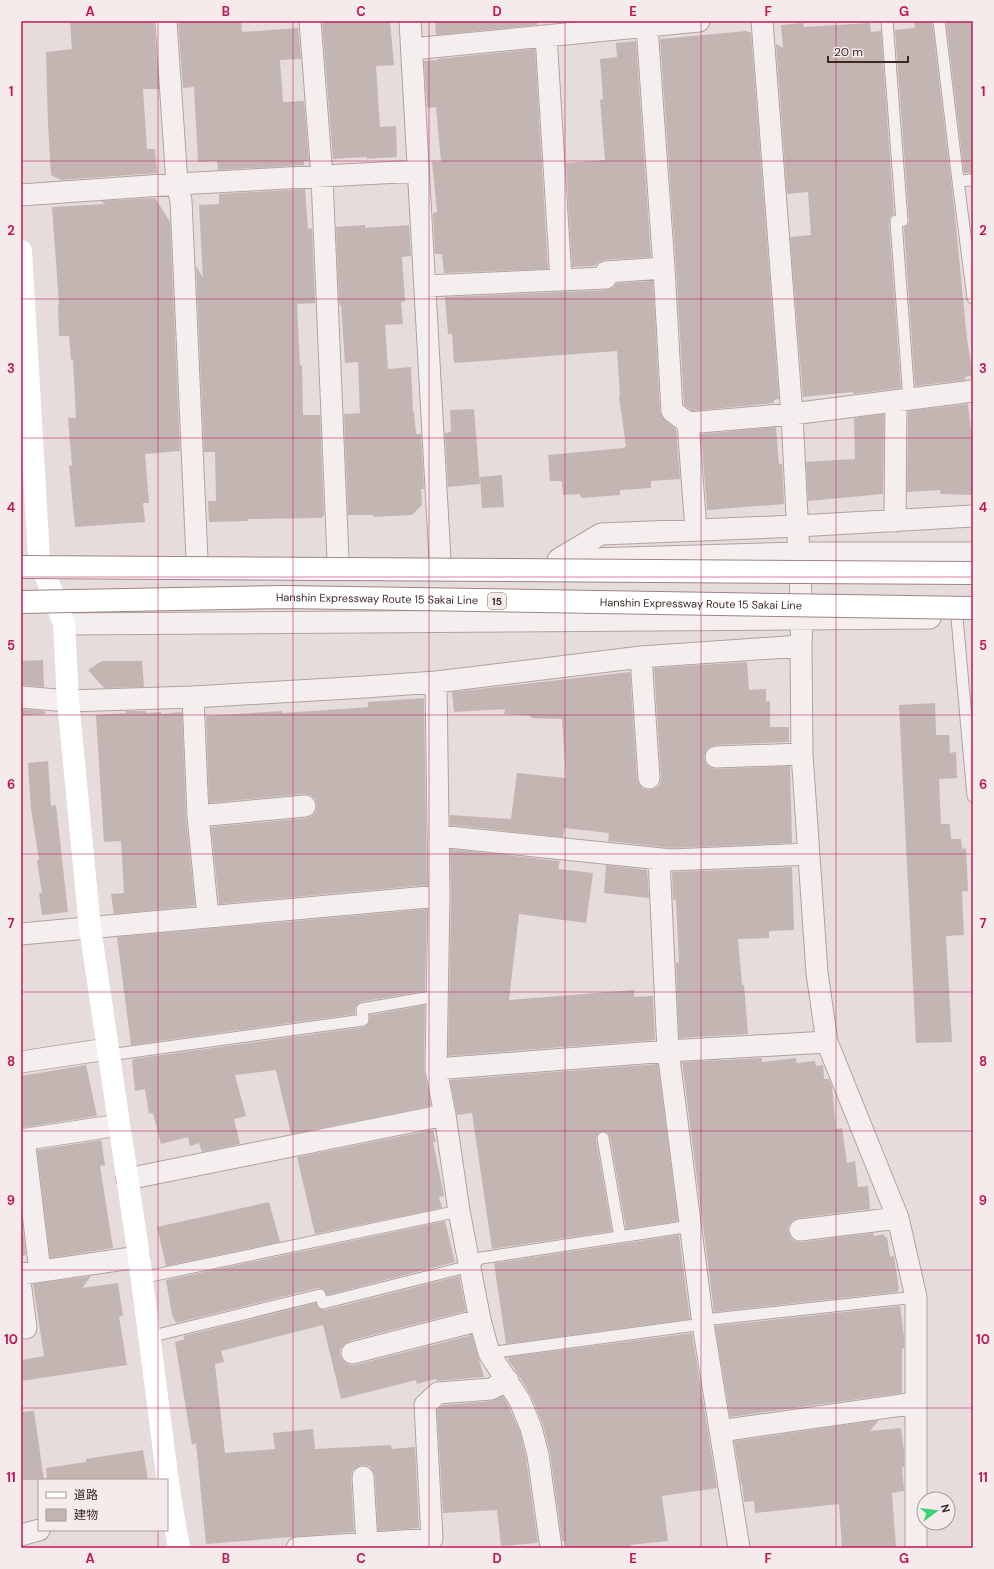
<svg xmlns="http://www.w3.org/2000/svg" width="994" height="1569" font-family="'DM Sans','Noto Sans JP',sans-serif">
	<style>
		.building { fill: #c3b5b2 }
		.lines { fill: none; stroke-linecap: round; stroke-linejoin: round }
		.lane-casing { stroke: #b0a2a0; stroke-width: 13 }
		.street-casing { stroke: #b0a2a0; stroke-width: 23 }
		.lane { stroke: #f4efee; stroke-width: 11 }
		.street { stroke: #f4efee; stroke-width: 21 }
		.secondary { stroke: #fff; stroke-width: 22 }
		.highway-bridge-casing { stroke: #9d8582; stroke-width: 24; stroke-linecap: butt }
		.highway-bridge { stroke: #fff; stroke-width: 22 }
		.grid { fill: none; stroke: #c2185b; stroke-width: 1; stroke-opacity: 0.55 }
		.labels { text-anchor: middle; stroke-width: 3.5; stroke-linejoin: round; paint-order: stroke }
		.shield { fill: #f4ebea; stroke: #74625f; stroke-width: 1 }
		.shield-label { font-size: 10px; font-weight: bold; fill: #3d2824 }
		.street-label { font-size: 11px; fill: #3d2824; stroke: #f4ebea }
		.neatline { fill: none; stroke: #c2185b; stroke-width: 1.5 }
		.grid-label { font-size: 13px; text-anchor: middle; font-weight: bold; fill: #c2185b }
	</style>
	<rect width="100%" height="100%" fill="#e6dcdb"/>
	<path class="building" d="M70 21H154L159 89H143L147 149H155L157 173 61 180 51 175 48 125 46 52 72 49Z
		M178 21H241L242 32 298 28 301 59 280 60 283 102 304 101 309 161H304V165L218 170 217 161 198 162 194 87 183 88Z
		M322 21H390L394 65 376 66 380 127 396 126 397 157 367 159V157L333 159Z
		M435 21H537V25L436 35Z
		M914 21H932L954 206 967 339 973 375 965 377V380L915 386 904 228 908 225 909 220 895 30 915 28Z
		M946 21H973V173H964Z
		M803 23 804 27 870 23 871 32 881 31 894 214 890 217 889 222 901 388 853 394V392L803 397 790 237 811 235 808 192 787 194 776 44 783 48 781 25Z
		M746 31 751 33 779 399 774 400V403L692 411 684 405 676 267 660 39Z
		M636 41 651 257 605 260 599 262 595 266 572 267 566 163 605 160 600 100 603 99 600 59 617 57 616 43Z
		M535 49 548 269 444 273 442 254H435L433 213 437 212 432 162H441L436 107 427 108 424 61 438 60V59Z
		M305 189 308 229 312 228 315 303 297 304 300 365H302L303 415H320L324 516H322V518L248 519V521L209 522 208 501H216L215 452H204L196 266 203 278 199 205 219 204V194Z
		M155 198 170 222 180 451 145 454 149 503H143L145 522 75 527 69 466 72 465 68 418H76L73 360H71L69 336H59L58 304H59L52 207 105 204 101 201Z
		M365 225V228L409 225 411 256 402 257 405 301 401 302 403 324 385 325 388 369 411 367 413 412H414L416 434H421L424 489H421L422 505 412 515 373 517V515H348L344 414 360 413 358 362 345 363 341 305 340 306 339 301 336 227Z
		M653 281 660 412 665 420 676 429 680 479 651 481V488L620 490V495L581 498 580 494 563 495 562 481H550L548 455 624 448 623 447H626L619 396 620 395 617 351 454 363 452 334H448L445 297 607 290 613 288 617 283Z
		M968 404 973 449V495L940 494 941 490 907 492 908 411Z
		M474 409 480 484 448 487 445 433 451 432 450 410Z
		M884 414 883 494 808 501 806 462 855 459 854 418Z
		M776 427 779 464H782L784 504 707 510 701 434Z
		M502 475 504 507 482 508 480 477Z
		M43 660 44 687 21 685V661Z
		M102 661H142L144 687 104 688 88 670Z
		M747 662 749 690 766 689V701H770V727H789V742L715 745 709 747 706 751 704 758 706 764 710 767 716 769 790 766 792 843 671 848 608 841 609 833 564 828 563 837 450 825V815L511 819 517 773 566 778 562 719 531 718V716L504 714 505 709 454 712 452 692 630 672 637 779 639 784 643 789 650 790 656 788 660 784 661 777 654 668Z
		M424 698 427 885 219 904 211 827 306 818 312 816 316 811 317 805 315 799 310 795 304 794 209 803 206 716 282 711V713L343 709 368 707V702Z
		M935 703 936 735H949L950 753 956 752 957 778 939 779 941 824H950L951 839H961L962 849 966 848 968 891H962L964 935 946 936 952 1042 916 1043 899 705Z
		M21 709 45 711V714L21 716Z
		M125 711H146V713L161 712V714L182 712 186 817 195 906 114 914 111 894 124 893 121 841 104 842 96 715 126 713Z
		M48 761 51 806 56 805 68 912 42 915 39 893H42L37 861 39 860 31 809 28 763Z
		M450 849 560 861 558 869 593 873 586 923 519 914 509 1000 634 990V997L653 996 655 1040 448 1056 451 896Z
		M606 865 647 870 649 898 604 893Z
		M792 867 794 930 769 931V938L738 939 742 985H744L748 1034 679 1038 676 963 679 962 676 900H673L672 872Z
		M427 909 425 991 360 1002 355 1007V1014L131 1045 117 937Z
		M425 1005 424 1069 431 1106 291 1134 276 1070 235 1075 246 1116 234 1119 240 1144 202 1152 199 1143 190 1146 188 1137 161 1144 153 1113 149 1114 145 1089 135 1091 132 1061 133 1060V1059L364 1027 369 1023 370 1015Z
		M762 1058V1062L796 1058 797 1063 815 1061 816 1066 823 1065 824 1079H829L832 1086 836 1129 842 1128 847 1163 855 1161 858 1187 868 1186 870 1209 798 1218 793 1220 789 1225 788 1231 790 1237 795 1241 801 1242 873 1233 874 1236 884 1234V1237H887L890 1257 894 1256 899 1289H898V1292L714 1312 682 1062Z
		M658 1064 678 1221 626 1229 610 1137 608 1133 602 1131 598 1133 596 1139 612 1231 492 1249 472 1113 457 1115 450 1080Z
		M86 1065 97 1116 21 1128V1076Z
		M433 1130 436 1142H433L444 1196 439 1197 442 1208 315 1234 297 1157Z
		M101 1140 105 1165 100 1166 113 1248 50 1258 37 1150Z
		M269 1202 280 1242 166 1266 157 1227Z
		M21 1214 26 1255 21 1256Z
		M445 1221 455 1262 327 1295 324 1290 318 1288 176 1323 172 1315 166 1280Z
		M679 1235 690 1319 506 1344 494 1263Z
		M91 1276 82 1288 118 1283 123 1316H119L127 1365 21 1381V1360L44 1356 33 1284Z
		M459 1276 466 1311 349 1341 343 1345 340 1350V1356L344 1362 349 1365H355L472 1335 484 1377 437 1381 436 1379 417 1384 416 1380 341 1399 323 1325 221 1351 224 1362 215 1364 225 1453 275 1449 273 1433 313 1429 315 1449 391 1445 392 1449 415 1447 419 1528 378 1531 375 1476 373 1471 369 1466 362 1465 357 1467 352 1471 351 1477 354 1532 206 1544 196 1443 192 1445 175 1342 185 1339 183 1336 316 1303 319 1308 325 1310Z
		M900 1306 904 1337V1348L902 1349V1393L730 1417 715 1326Z
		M692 1333 717 1488 662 1496 668 1541 630 1545 631 1548H566L565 1541H562L550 1453 543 1425 531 1396 518 1374 509 1361 508 1357Z
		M503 1396 509 1407 520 1432 526 1457 538 1543 501 1546 497 1510 443 1513 437 1410 443 1405 492 1401Z
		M34 1411 44 1480H21V1412Z
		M879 1420 870 1431 901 1428 904 1451V1467H902L904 1491 892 1493 896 1548H842L839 1504 755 1513 754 1501 744 1502 742 1484H741L734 1441Z
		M143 1450 148 1480H47L46 1468 86 1462V1459Z"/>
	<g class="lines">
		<g class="lane-casing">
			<path id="lane" d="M887 21 902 221H896L909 399
				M939 21 958 181 973 298
				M958 181 973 180
				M957 618 973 796
				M109 1055 363 1020 362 1009 437 996
				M603 1138 620 1237
				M141 1278 459 1211
				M149 1337 320 1295 323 1303 470 1266 481 1258 691 1226
				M489 1353 703 1324 713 1319 916 1297"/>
		</g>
		<g class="street-casing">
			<path id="street" d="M166 21 177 184 181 201 197 559
				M310 21 322 177 338 559
				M410 21 440 560
				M762 21 792 414 802 618 801 646 802 754 817 973 827 1042 898 1218 916 1297V1548
				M647 27 664 268 672 411 688 423 696 530
				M546 36 561 279
				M412 49 699 21
				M21 195 177 184 418 171
				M425 286 606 278V272L664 268
				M688 423 792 414 973 391
				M895 521 896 401
				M559 559 601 534 798 526 973 516
				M558 560 799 553H973
				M64 624 930 618
				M641 657 649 778
				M436 682 439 896 436 1069 445 1115 459 1211 480 1320 489 1353 520 1401 531 1428 538 1455 551 1548
				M21 697 68 701 193 697 365 687 436 682 641 657 801 646
				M193 697 198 816 208 917
				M716 757 802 754
				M198 816 305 806
				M439 836 671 860 809 854
				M659 859 668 1051 703 1324 739 1548
				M21 934 439 896
				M21 1062 107 1049
				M436 1069 668 1051 827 1042
				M24 1139 40 1271
				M21 1140 119 1125
				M127 1179 445 1115
				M800 1230 898 1218
				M21 1274 139 1257
				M21 1289 26 1328
				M352 1353 480 1320
				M720 1431 916 1403
				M363 1477 367 1543
				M21 1535 39 1530
				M297 1548 432 1539 425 1405 438 1393 491 1389 508 1380"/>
		</g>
		<use href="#lane" class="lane"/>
		<use href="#street" class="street"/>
		<path class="secondary" d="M21 251 39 558 64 624 68 701 90 928 139 1257 169 1490 179 1548"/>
		<g class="highway-bridge-casing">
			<g id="highway-bridge">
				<path d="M21 567 973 573"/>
				<path id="s1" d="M21 602 284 597 973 608"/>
			</g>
		</g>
		<use href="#highway-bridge" class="highway-bridge"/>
	</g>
	<path class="grid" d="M158 21V1480M293 21V1548M429 21V1548M565 21V1548M701 21V1548M836 21V1548M21 161H973M21 299H973M21 438H973M21 577H973M21 715H973M21 854H973M21 992H973M21 1131H973M21 1270H973M21 1408H973M158 1530V1548"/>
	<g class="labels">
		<rect class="shield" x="488" y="593" width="18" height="16" rx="3"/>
		<g class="shield-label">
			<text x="497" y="605">15</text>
		</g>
		<g class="street-label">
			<text dy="4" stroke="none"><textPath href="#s1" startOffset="356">Hanshin Expressway Route 15 Sakai Line</textPath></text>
			<text dy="4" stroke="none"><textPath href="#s1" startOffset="680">Hanshin Expressway Route 15 Sakai Line</textPath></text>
		</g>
	</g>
	<rect width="994" height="1569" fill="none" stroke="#f4ebea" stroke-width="44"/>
	<rect x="38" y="1479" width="130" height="52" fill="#f4ebea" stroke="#ab9d9b"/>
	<rect x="46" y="1492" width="20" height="6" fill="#ffffff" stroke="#ab9d9b"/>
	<text x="74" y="1499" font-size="12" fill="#3d2824">道路</text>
	<rect x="46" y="1509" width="20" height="12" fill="#c3b5b2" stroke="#ab9d9b"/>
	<text x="74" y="1519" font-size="12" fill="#3d2824">建物</text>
	<g transform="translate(936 1511) rotate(75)"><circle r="19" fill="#f4ebea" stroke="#ab9d9b"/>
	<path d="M0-3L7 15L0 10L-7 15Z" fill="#38d372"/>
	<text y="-6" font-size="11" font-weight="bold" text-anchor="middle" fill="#3d2824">N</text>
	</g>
	<path d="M828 56v6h80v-6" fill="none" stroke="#3d2824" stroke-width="2"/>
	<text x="834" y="56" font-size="12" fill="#3d2824" stroke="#f4ebea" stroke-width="3" paint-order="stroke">20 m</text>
	<rect x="22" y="22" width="950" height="1525" class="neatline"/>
	<g class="grid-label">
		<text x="90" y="16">A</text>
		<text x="226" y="16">B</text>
		<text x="361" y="16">C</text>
		<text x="497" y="16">D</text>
		<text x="633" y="16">E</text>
		<text x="768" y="16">F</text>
		<text x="904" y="16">G</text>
		<text x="11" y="96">1</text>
		<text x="983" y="96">1</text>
		<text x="11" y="235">2</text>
		<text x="983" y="235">2</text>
		<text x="11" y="373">3</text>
		<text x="983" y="373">3</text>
		<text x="11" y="512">4</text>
		<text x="983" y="512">4</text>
		<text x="11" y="650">5</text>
		<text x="983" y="650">5</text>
		<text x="11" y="789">6</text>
		<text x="983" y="789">6</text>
		<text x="11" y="928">7</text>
		<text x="983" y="928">7</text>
		<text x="11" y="1066">8</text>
		<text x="983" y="1066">8</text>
		<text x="11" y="1205">9</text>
		<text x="983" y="1205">9</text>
		<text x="11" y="1344">10</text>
		<text x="983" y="1344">10</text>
		<text x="11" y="1482">11</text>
		<text x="983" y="1482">11</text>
		<text x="90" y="1563">A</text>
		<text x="226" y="1563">B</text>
		<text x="361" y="1563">C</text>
		<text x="497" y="1563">D</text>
		<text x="633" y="1563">E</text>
		<text x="768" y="1563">F</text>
		<text x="904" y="1563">G</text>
	</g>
</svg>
